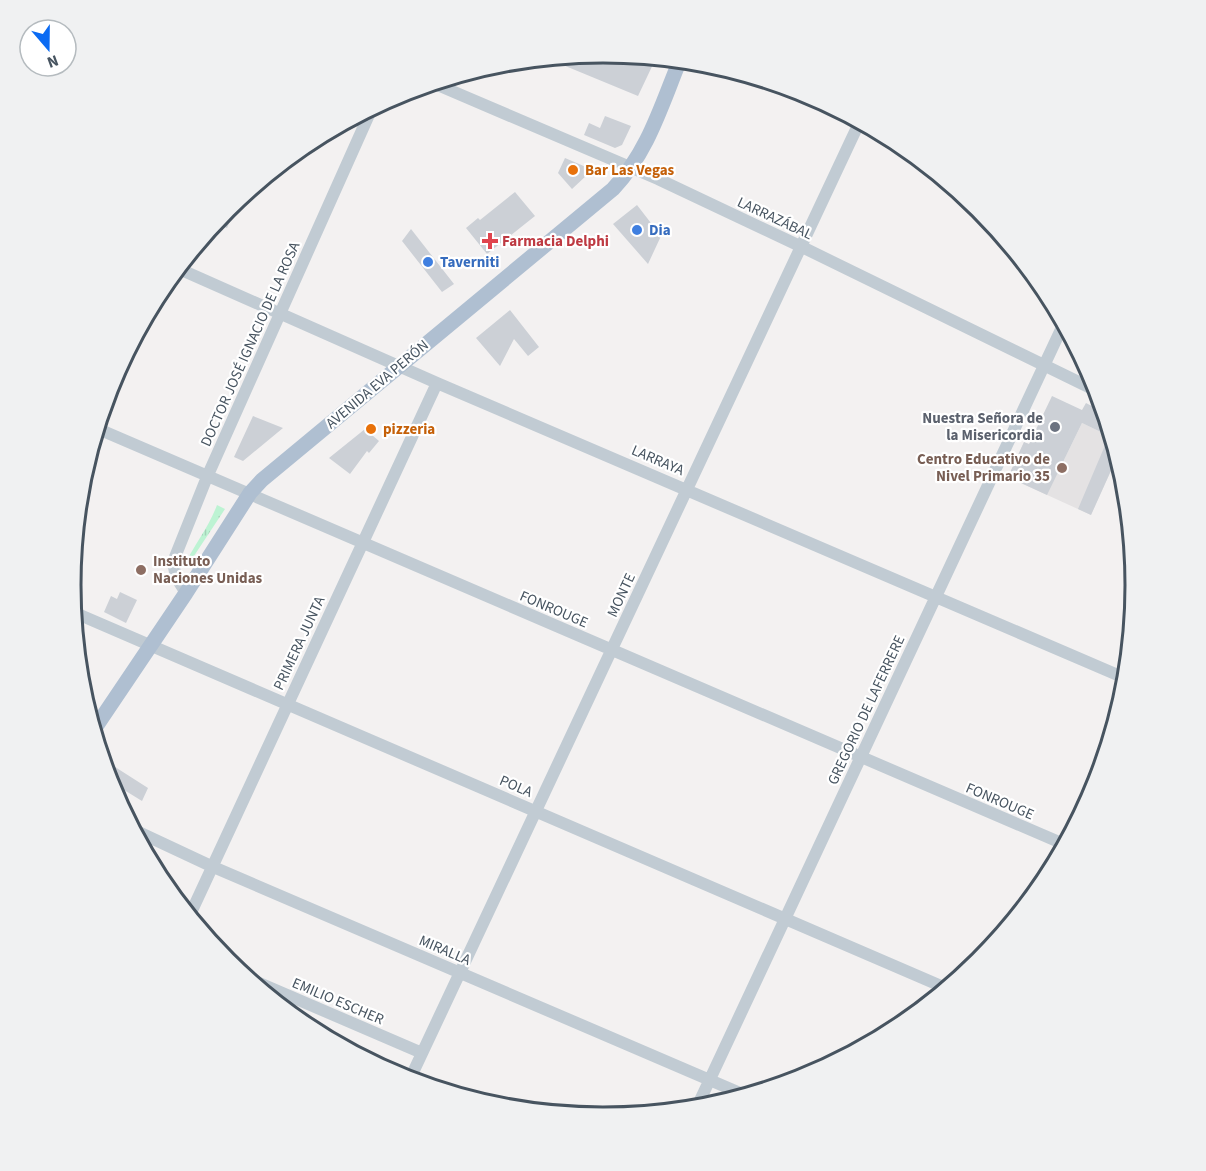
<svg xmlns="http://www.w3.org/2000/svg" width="1206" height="1171" font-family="'Source Sans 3',sans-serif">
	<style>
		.education { fill: #e4e2e3 }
		.grass { fill: url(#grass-tufts) }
		.building { fill: #ccd0d6 }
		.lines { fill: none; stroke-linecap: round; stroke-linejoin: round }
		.minor { stroke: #c1cbd3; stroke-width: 12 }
		.major { stroke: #afbfd1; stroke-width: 15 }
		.food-dot { fill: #e8710a; stroke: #fff; stroke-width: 2 }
		.shop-dot { fill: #3f7fe0; stroke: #fff; stroke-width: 2 }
		.health-dot { fill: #e0444e; stroke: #fff; stroke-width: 2 }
		.worship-dot { fill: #6b7280; stroke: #fff; stroke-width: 2 }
		.education-dot { fill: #8d6e63; stroke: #fff; stroke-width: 2 }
		.labels { text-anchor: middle; stroke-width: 4.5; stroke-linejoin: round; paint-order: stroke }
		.food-label { font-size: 15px; font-weight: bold; fill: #c56008; stroke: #fff; text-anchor: start }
		.street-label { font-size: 15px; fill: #475460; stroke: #fff }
		.shop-label { font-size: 15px; font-weight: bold; fill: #366cbe; stroke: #fff; text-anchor: start }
		.health-label { font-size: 15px; font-weight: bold; fill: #be3a42; stroke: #fff; text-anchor: start }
		.worship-label { font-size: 15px; font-weight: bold; fill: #5b616d; stroke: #fff; text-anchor: end }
		.education-label { font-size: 15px; font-weight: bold; fill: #785e54; stroke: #fff; text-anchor: end }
		.rim { fill: none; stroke: #475460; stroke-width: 3 }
	</style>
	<defs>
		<pattern id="grass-tufts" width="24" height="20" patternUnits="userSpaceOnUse" patternTransform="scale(1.5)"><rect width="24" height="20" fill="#bdf3d3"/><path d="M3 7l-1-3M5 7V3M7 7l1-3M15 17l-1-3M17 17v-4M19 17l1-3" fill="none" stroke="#a4d2b8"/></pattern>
	</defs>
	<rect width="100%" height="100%" fill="#f3f1f1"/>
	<path class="education" d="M1082 423 1109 436 1118 455 1091 515 1008 477 1024 442 1064 460Z"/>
	<path class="grass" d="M217 505 225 509 186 568 184 566C194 545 209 527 217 505Z"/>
	<path class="building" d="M603 52 656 58 638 96 546 58Z
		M605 116 631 126 622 145 615 148 584 135 589 123 600 128Z
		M565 158 586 167 587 175 572 189 558 173Z
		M515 192 535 216 487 254 466 228 478 218 480 220Z
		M241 197 227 228 214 223 226 208Z
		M637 205 661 236 648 264 613 224Z
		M411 229 454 284 442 292 402 241Z
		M510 310 539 347 528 356 514 339 500 366 476 338Z
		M1052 396 1082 410 1086 403 1105 413 1118 455 1091 515 1078 509 1109 436 1082 423 1047 495 1008 477 1024 442 1029 444Z
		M253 416 283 428 243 461 234 457Z
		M365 429 379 441 369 453 367 451 350 474 329 458Z
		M120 592 137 600 126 623 104 612 111 596 117 599Z
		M112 765 148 788 142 801 116 785 112 792 106 775Z"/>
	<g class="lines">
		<path class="minor" d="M433 83 658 179 802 247 1099 392
			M177 268 437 383 1127 679
			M96 428 1066 845
			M186 593 176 577 173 562 207 477 372 108
			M73 612 948 989
			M132 829 211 866 747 1096
			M189 917 437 383
			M243 976 422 1053
			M409 1081 860 121
			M696 1109 1064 323"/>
		<path class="major" d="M93 731 186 593 250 493 262 480 613 189C648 152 661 106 680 60"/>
	</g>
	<g class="food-dot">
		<circle cx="573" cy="170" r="6"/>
		<circle cx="371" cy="429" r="6"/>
	</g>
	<g class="shop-dot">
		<circle cx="637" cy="230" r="6"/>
		<circle cx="428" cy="262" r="6"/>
	</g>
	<path class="health-dot" d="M487 232h6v6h6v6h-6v6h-6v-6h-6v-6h6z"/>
	<circle class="worship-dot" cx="1055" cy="427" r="6"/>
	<g class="education-dot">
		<circle cx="1062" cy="468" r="6"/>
		<circle cx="141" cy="570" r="6"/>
	</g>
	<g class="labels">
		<g class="food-label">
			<text x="585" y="175">Bar Las Vegas</text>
			<text x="383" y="434">pizzeria</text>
		</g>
		<g class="street-label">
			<text transform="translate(775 218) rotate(25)" y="5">LARRAZÁBAL</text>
			<text transform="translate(250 344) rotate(-66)" y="5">DOCTOR JOSÉ IGNACIO DE LA ROSA</text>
			<text transform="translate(377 384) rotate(-40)" y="5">AVENIDA EVA PERÓN</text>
			<text transform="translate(658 460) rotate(23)" y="5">LARRAYA</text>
			<text transform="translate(621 595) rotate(-65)" y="5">MONTE</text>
			<text transform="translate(554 609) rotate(23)" y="5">FONROUGE</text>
			<text transform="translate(299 643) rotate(-65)" y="5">PRIMERA JUNTA</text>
			<text transform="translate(866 710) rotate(-65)" y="5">GREGORIO DE LAFERRERE</text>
			<text transform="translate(516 786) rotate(23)" y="5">POLA</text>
			<text transform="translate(1000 801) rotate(23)" y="5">FONROUGE</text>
			<text transform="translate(445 950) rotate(23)" y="5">MIRALLA</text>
			<text transform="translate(338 1001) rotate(23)" y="5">EMILIO ESCHER</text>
		</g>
		<g class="shop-label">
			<text x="649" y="235">Dia</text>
			<text x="440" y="267">Taverniti</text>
		</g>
		<g class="health-label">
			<text x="502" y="246">Farmacia Delphi</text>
		</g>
		<g class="worship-label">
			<text x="1043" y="423">Nuestra Señora de<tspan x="1043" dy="17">la Misericordia</tspan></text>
		</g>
		<g class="education-label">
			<text x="1050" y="464">Centro Educativo de<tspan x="1050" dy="17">Nivel Primario 35</tspan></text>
			<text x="153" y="566" text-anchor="start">Instituto<tspan x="153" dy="17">Naciones Unidas</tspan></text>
		</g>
	</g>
	<path d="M0 0H1206V1171H0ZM81 585a522 522 0 1 1 1044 0a522 522 0 1 1-1044 0Z" fill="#f0f1f2" fill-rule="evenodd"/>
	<path class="rim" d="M81 585a522 522 0 1 1 1044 0a522 522 0 1 1-1044 0Z"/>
	<g transform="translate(48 48) rotate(160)"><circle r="28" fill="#ffffff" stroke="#b5bbbf" stroke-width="1.5"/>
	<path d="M0-4.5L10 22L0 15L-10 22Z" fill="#0b6bf3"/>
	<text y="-9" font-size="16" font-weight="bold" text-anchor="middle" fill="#475460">N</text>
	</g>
</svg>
